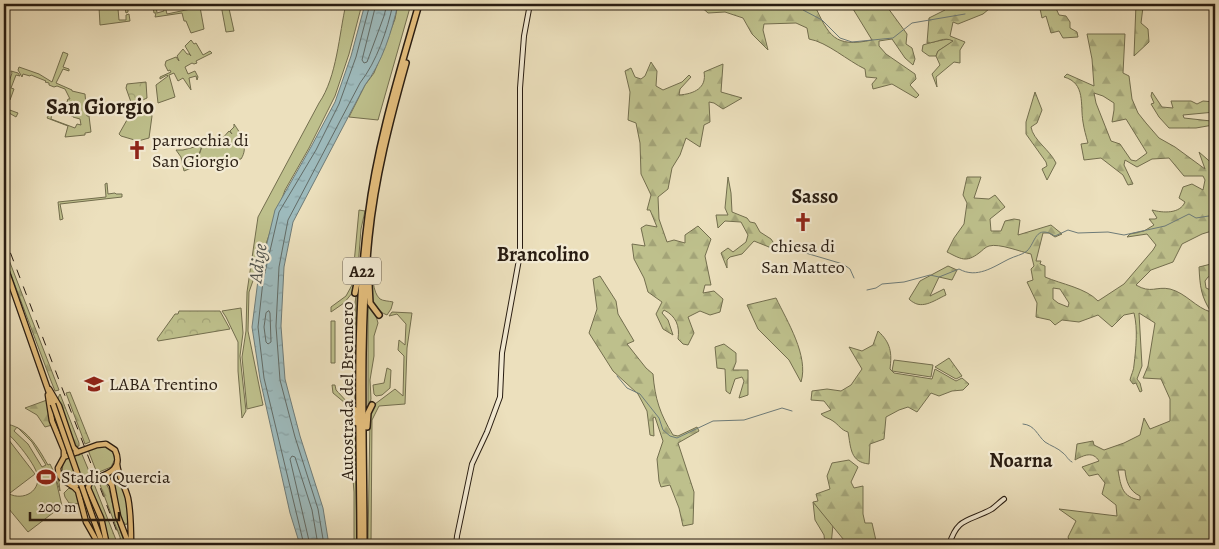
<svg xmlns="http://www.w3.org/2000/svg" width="1219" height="549" font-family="Alegreya,serif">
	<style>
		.green { fill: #bec08c; stroke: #736e4e; fill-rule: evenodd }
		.forest { fill: url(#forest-firs); stroke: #736e4e; fill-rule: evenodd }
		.park { fill: url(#park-crowns); stroke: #736e4e }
		.water { fill: url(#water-ripples); stroke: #6e7b78 }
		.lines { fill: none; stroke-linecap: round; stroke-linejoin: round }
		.shore { stroke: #626b66; stroke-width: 1 }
		.stream { stroke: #6e7b78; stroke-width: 1 }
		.secondary-casing { stroke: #281c11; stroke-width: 6 }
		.primary-casing { stroke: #281c11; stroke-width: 7 }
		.highway-casing { stroke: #281c11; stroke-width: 8 }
		.secondary { stroke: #f3ebd4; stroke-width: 4 }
		.primary { stroke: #e6c07e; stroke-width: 4.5 }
		.highway { stroke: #e6c07e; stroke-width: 5 }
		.rail { stroke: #281c11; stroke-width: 1; stroke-dasharray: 9 9; stroke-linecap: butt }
		.primary-bridge-casing { stroke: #281c11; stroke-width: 7; stroke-linecap: butt }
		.primary-bridge { stroke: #e6c07e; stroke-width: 4.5 }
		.labels { text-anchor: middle; stroke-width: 4.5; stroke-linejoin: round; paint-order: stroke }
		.shield { fill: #f3ebd4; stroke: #655a4c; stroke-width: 1 }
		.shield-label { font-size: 16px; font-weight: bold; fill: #281c11 }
		.poi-label { font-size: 18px; fill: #281c11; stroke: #f3ebd4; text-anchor: start }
		.street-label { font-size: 18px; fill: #281c11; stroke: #f3ebd4 }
		.water-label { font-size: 19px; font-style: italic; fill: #51534d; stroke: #f3ebd4 }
		.quarter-label { font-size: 20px; font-weight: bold; fill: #281c11; stroke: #f3ebd4 }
		.district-label { font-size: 22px; font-weight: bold; fill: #281c11; stroke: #f3ebd4 }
	</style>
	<defs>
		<pattern id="forest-firs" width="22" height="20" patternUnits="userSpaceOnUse" patternTransform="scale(1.25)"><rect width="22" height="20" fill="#bec08c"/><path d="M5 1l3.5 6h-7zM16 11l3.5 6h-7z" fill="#a3a478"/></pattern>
		<pattern id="park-crowns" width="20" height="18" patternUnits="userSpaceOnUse" patternTransform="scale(1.25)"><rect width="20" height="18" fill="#bec08c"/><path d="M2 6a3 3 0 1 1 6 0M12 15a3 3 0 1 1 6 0" fill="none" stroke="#a3a478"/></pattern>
		<pattern id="water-ripples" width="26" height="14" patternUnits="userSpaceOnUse" patternTransform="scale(1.25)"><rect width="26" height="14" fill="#9dbabc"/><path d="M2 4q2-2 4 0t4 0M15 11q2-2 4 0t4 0" fill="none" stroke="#879fa1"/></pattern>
	</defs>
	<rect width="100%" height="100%" fill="#ece0bd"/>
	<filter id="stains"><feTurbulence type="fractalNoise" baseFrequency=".004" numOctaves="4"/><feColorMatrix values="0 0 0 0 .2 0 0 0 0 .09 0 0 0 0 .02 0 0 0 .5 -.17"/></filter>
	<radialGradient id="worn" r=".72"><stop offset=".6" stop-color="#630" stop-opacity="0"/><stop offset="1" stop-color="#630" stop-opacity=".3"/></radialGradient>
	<path class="green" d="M103 4H118V5L128 4V12L126 13 125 8 118 9 119 20H126V15L129 14 130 21 100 25 99 7H103Z
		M228 4 234 31 226 32 221 5Z
		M346 4H362L349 54 335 96 309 148 285 190 249 292 248 331 263 405 247 409 242 357 246 331 247 292 258 217 319 103C337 77 339 34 346 4Z
		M398 4H411L378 120 349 117 365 85 374 73 395 19Z
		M156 6 157 13 164 11 163 6H165L167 14 200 7 204 29 191 33 186 21H184L182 13 155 17 156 13H154L153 7Z
		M949 39 954 41 938 51 936 56H929L922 51 923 45C932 42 941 40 949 39Z
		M191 40 194 44 196 43 203 55 210 51 212 53 196 61 197 63 194 64 192 63 185 67 188 74 195 71 198 77 197 80 196 76 189 78 191 90 183 78 178 81 174 73 169 75 175 97 158 103 156 85 168 76 167 75 160 79V77L171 72 170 70 168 71 165 65 166 61 176 57 179 61 177 56 183 49 187 54H189L191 56 185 46Z
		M63 52 68 54 63 67 69 69V71L63 69 56 83 72 90V91L85 94 87 116H89L91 132 85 133V135L65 137 68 126 47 118 50 113H52L51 119 75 128 77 124 81 125 80 119 73 117 72 113V116L63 113 68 99H70L65 89 57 86 54 87 49 85V83L45 82 46 81 31 75 30 76 23 74 22 77 18 70 19 67 39 74 52 82Z
		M11 71 18 73 20 76 16 75 11 88 14 89 10 100 7 99 6 103 7 104V109L18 113 16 117 4 110V97L12 73Z
		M144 105H147L152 116 149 138 138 141 121 136 119 134 132 111Z
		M234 124C241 134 249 147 241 159L199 165 184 171 181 157 176 150H183L202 145 199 155 203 144 221 140 229 131 232 134 230 131 234 127Z
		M107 183 108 194 115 193 116 194H122V197L60 204 63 219 60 220 58 202 106 197 105 184Z
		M359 210 365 211 361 229 357 280 353 292 344 303 331 312V307L346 296 352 285Z
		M372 265C373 275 372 292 380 299 383 301 389 301 393 302L391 309 387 315C366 307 370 284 372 265Z
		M356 296 357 409H355V303Z
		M368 304 376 316 378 323 374 336V356L370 380 371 399 368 407Z
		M241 308 243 333 240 356 246 411 242 418 238 371V342L226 317 222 311Z
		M392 312 412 313 407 348 405 404 379 406 372 420 371 545H368L370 416 375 404 395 389 403 396 404 356 398 350 399 340 405 345 406 324 397 314 389 316Z
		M331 321H335V363H331Z
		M894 360 933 365 931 377 892 371Z
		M387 368 391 370 390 388 382 395 376 396 374 394 373 385 384 383Z
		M332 385H335L336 390 350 405 355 418 357 545H354V492L352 467V418L345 403 333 393Z
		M4 424C26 425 38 448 48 465L50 464 59 482 60 491 55 476 62 506 28 532 4 503V490C16 502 38 496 38 478 38 467 13 436 4 431ZM17 427 32 442 46 465 42 467 28 444 14 431Z
		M5 435 35 474 10 493 4 485Z
		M100 446H105L112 450 115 459 111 467 97 473 88 450Z
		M81 452 91 476 77 481 67 480 62 474 63 463 68 458Z
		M116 470C121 483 135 512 126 525 114 513 117 490 109 475Z
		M69 488 77 491 80 504 69 503 65 497 64 493Z
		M813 502 833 525 831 545H825L824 535 815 520Z"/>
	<path class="forest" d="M698 4H814C829 36 834 48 872 40L850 4H885L907 34 906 44 912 48 915 59 913 65 905 58 892 39 879 41V46L886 54 915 74 916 79 910 85 919 95 916 98 892 84 873 89 872 84 877 78 866 77 865 69C848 61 827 42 809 39L807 28 796 23 764 24 763 30 768 50 752 34 743 18 725 12 708 13Z
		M945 4 952 7 958 6 956 4H995L983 14 958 24 953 22 950 36 965 42 960 50V63L954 62 936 77 937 87 932 74 940 65 936 56 938 51 953 41C944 36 937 43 927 43L929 18 945 10 947 7Z
		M1039 4H1054L1059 15 1066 16 1070 22V28L1077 32 1078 37 1063 38 1059 31 1051 33 1046 16 1042 18Z
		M1136 4H1148V8L1143 7 1141 23 1148 29 1149 42 1134 56Z
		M1087 34H1125L1123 73 1129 76 1132 99 1138 113 1146 123 1159 138 1175 147 1205 169 1199 152 1215 166V230L1202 234 1182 244 1173 262 1151 270 1136 285C1151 294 1156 286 1170 289 1186 293 1196 308 1211 312 1201 296 1200 287 1199 267L1215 263V274L1208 277 1205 281 1206 288 1213 291 1215 297V545H1071L1068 537 1076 521 1059 509 1117 516 1116 505 1102 494 1105 483 1098 474 1089 476 1082 467 1099 461C1093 451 1084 455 1075 460L1077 444 1093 441 1094 445 1104 450 1124 443 1140 435 1144 418 1150 429 1170 421V399L1161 379 1143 378 1148 366 1155 323 1139 313 1142 366 1137 379 1140 383 1142 391 1140 392 1136 383 1133 384 1130 380C1131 375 1134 370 1134 365 1136 348 1138 329 1134 313L1124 315 1112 327 1098 315 1079 322 1062 320 1055 325 1050 320 1036 317 1037 303 1027 282 1033 280 1031 269 1034 266 1031 254C1021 252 999 243 989 246 985 247 982 251 979 253 966 263 961 259 947 252L954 238 964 224 967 203 963 195 967 177H981L974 198 989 199 995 195 1005 207 990 219 991 231H1001L1005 221 1014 219 1020 220 1018 235 1051 225 1062 234 1055 237 1049 233H1043L1036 261H1041L1040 264 1045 266V277C1061 284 1086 288 1098 301L1124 284 1153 250 1156 245 1147 234 1127 237 1130 234 1144 231 1154 225 1149 219H1155L1157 218 1152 210C1163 213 1180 214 1185 202L1179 198 1183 187 1192 184 1203 190 1205 180 1203 176H1184L1169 158 1152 159 1137 167 1125 160 1124 165 1133 184 1128 185 1123 175 1101 158 1084 160 1081 144 1088 143C1086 136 1084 129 1083 122 1080 105 1086 83 1064 77L1067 74 1094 86 1092 59ZM1094 93 1103 96 1114 103V110L1112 122 1126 119 1147 153 1136 161 1131 160 1120 144 1111 141 1096 103ZM1053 288 1060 289 1069 303 1068 307 1058 303 1053 299ZM1118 470H1125C1126 481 1129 491 1140 496V500C1122 497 1121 487 1118 470Z
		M651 62 657 71 656 86 663 90 682 82 689 75 691 77 680 89 679 95C694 94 707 88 704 72L723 64 721 92 742 98 723 109 714 103 709 102 710 122 704 125 700 147 686 138 680 155 672 168 668 189 658 197 659 219 667 242 674 240 685 243V235L698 226 711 239 705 256 711 285H705L703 293 714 291 723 299 720 312 710 315 700 311 688 317 694 333 688 345 683 344 678 339C680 326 676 316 664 310L662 313 668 320 673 335 663 329 656 314 662 302 648 292 644 278 634 259 632 244 645 246 641 228 646 225 657 227 650 210H647L651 195 641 174 640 143 636 123 628 120 630 92 625 71 631 68 635 77 641 79 645 76Z
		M1035 92 1042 110 1037 123 1031 127C1033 140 1050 150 1056 163L1047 180 1042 169 1047 166 1046 162 1026 134V122Z
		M1152 92 1162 107 1173 108 1171 101H1191L1197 104 1203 101 1215 102V112L1183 115 1184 118 1211 121 1213 125 1196 128H1169L1159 117 1151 104 1154 103 1151 96Z
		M728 177 731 193 732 212 747 218 750 222 755 223 760 232 771 239 779 251 754 241 742 254 730 257 727 260V268L721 253 728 248 733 252 746 242 748 235 741 222 725 221 718 228 716 215H728L725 208Z
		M4 247 59 390 55 391 51 381 4 256Z
		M948 266 957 270 952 280 939 277 930 296 944 289 946 295C933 301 921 311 909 299L920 281Z
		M600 276 616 301 618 314 634 341 627 344 646 368 653 374C655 399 660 414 673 435L678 436 697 427 699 431 678 443 694 492 693 524 683 526 679 508 670 485 661 487 659 481 657 459 663 441 655 417 653 418 654 436 650 435 647 411 638 394 613 371 589 333 597 309 593 279Z
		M776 298C787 321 809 356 801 382L789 360 758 329 747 305Z
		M878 331C891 343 892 353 890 369L894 373 932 379 935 369 956 381 962 378 969 384 963 390 952 391 939 396 931 393 917 412 908 407 899 410 886 417 884 439 870 444 869 464C850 462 851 448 848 432 841 430 839 425 833 421 829 418 825 418 821 414L831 410 824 401 811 400 812 391 827 389 841 391 851 385 862 369 849 347 862 351 873 345Z
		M724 344 736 353V362L733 370H748V395L739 398 744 381 742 377 735 379 730 394 726 391 725 369 717 368 715 347Z
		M70 392 90 442 85 444 66 393Z
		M60 394 79 443V446L75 447 59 402 58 398Z
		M47 400 52 425 45 427 37 415 25 408Z
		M849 460 858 467 851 482 854 488 863 486V514L865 523H872L877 545H848L813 502 818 501 816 494 830 489 827 476 832 463Z
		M104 480 109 489 116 519 125 544 123 545 99 482Z
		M94 484 118 545H109L105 524 90 488Z"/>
	<path class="park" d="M146 82 147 98 132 105 126 88 127 84Z
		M179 311H220L230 329 158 341 157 339 175 314H178Z
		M949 358 962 376 956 379 935 367Z"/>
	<path class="water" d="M365 4H398C392 31 382 63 365 85L293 222 284 267 281 326 285 379 300 436 323 508 329 545H300L290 513 260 379 252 327 258 280 275 210 311 147 335 102 351 56Z"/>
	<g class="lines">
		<path class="shore" d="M376 4 362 60 364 63 367 62 384 16 387 4
			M269 311 270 313 271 342 268 344 266 342 264 327 266 313Z
			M304 545 264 378 258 327 263 281 279 212 316 150 339 104 356 57 370 4
			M310 545 290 459 292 456 295 457 312 510 318 545
			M324 545 318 509 295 437 280 380 276 326 279 267 288 220 360 83C377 61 387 31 393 4"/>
		<path class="stream" d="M797 4 803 10 822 20 840 38 852 42 893 38 912 23 965 14
			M769 247 780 252 792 249 843 264 850 269 854 278
			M867 290 876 288 882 284 904 282 930 275 939 277 959 269C977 279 993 267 1009 259 1015 256 1022 255 1027 251 1036 242 1035 224 1055 236L1068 230 1078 233 1108 232 1124 235 1165 226 1189 214 1196 218 1215 215
			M617 376 627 388 640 394 659 418 663 430 670 436 677 438 713 421 744 420 782 408 792 411
			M1023 424C1035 425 1037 435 1045 442 1051 446 1058 448 1063 453 1067 456 1067 459 1072 462"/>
		<g class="secondary-casing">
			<path id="secondary" d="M456 545 457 536 472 464 487 432 500 397 502 353 520 254V88L524 36 530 4
				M949 545C958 516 969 522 992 509 996 506 1000 502 1004 499"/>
		</g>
		<g class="primary-casing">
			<path id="primary" d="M4 264 53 404
				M49 389 59 406 73 447 78 452
				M48 395 52 421 64 450V457
				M117 464C118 476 125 486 128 498 131 513 131 529 131 545
				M101 477 107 479 112 485 118 516 129 545
				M90 481 88 488 101 518 107 545
				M72 486C79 485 85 482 92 480 107 474 124 470 115 450L106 444 97 445 64 457 58 468C59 484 70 481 78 491L86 522 99 545
				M94 521 103 545"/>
		</g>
		<g class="highway-casing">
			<path id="highway" d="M369 284 370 303 379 315
				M355 293 359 273
				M354 409 357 423
				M367 427 368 413 372 405
				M360 545C360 436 354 325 368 217 377 144 399 74 419 4
				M364 545C364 443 359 339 369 237 375 178 390 120 406 63"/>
		</g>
		<use href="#secondary" class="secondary"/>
		<use href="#primary" class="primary"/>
		<use href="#highway" class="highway"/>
		<path class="rail" d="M4 236 122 545"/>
		<g class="primary-bridge-casing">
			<path id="primary-bridge" d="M53 404 94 521"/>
		</g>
		<use href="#primary-bridge" class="primary-bridge"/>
	</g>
	<defs>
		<g id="church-bare" transform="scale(1.5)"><path d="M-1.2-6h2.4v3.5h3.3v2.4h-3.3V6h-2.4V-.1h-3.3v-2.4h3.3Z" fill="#8f2418" stroke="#f3ebd4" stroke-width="2.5" paint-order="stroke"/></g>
		<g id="university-bare" transform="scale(1.5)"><path d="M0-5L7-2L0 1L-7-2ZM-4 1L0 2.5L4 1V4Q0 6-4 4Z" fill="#8f2418" stroke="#f3ebd4" stroke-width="2.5" paint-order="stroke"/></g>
		<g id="stadium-bare" transform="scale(1.5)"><path d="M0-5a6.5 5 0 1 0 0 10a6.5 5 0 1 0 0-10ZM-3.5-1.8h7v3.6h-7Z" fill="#8f2418" stroke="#f3ebd4" stroke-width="2.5" paint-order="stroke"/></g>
	</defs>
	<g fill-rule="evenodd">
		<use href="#church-bare" x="137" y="150"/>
		<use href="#church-bare" x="803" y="222"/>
		<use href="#university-bare" x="94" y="384"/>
		<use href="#stadium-bare" x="46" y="477"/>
	</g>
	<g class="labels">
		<rect class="shield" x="343" y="257.5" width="38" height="27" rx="4"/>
		<g class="shield-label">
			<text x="362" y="277">A22</text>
		</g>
		<g class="poi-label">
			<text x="152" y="146">parrocchia di<tspan x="152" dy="21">San Giorgio</tspan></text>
			<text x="803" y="252" text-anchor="middle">chiesa di<tspan x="803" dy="21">San Matteo</tspan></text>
			<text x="109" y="390">LABA Trentino</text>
			<text x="61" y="483">Stadio Quercia</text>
		</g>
		<g class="street-label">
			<text transform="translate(347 391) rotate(-90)" y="6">Autostrada del Brennero</text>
		</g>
		<g class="water-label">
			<text transform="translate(257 263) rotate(-82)" y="7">Adige</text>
		</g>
		<g class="quarter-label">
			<text x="815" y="203">Sasso</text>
			<text x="543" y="261">Brancolino</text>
			<text x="1021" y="467">Noarna</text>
		</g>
		<g class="district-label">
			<text x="100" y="114">San Giorgio</text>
		</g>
	</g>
	<rect width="1219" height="549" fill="none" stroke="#ece0bd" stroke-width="20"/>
	<rect x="5" y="5" width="1209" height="539" fill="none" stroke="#281c11" stroke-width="2.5"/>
	<rect x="10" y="10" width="1199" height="529" fill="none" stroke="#281c11"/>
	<path d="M30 512v8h89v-8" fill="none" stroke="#281c11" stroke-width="2.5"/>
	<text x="38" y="512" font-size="15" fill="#281c11" stroke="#f3ebd4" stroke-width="4" paint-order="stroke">200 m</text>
	<rect width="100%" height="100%" filter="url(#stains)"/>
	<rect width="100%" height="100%" fill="url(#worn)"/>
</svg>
